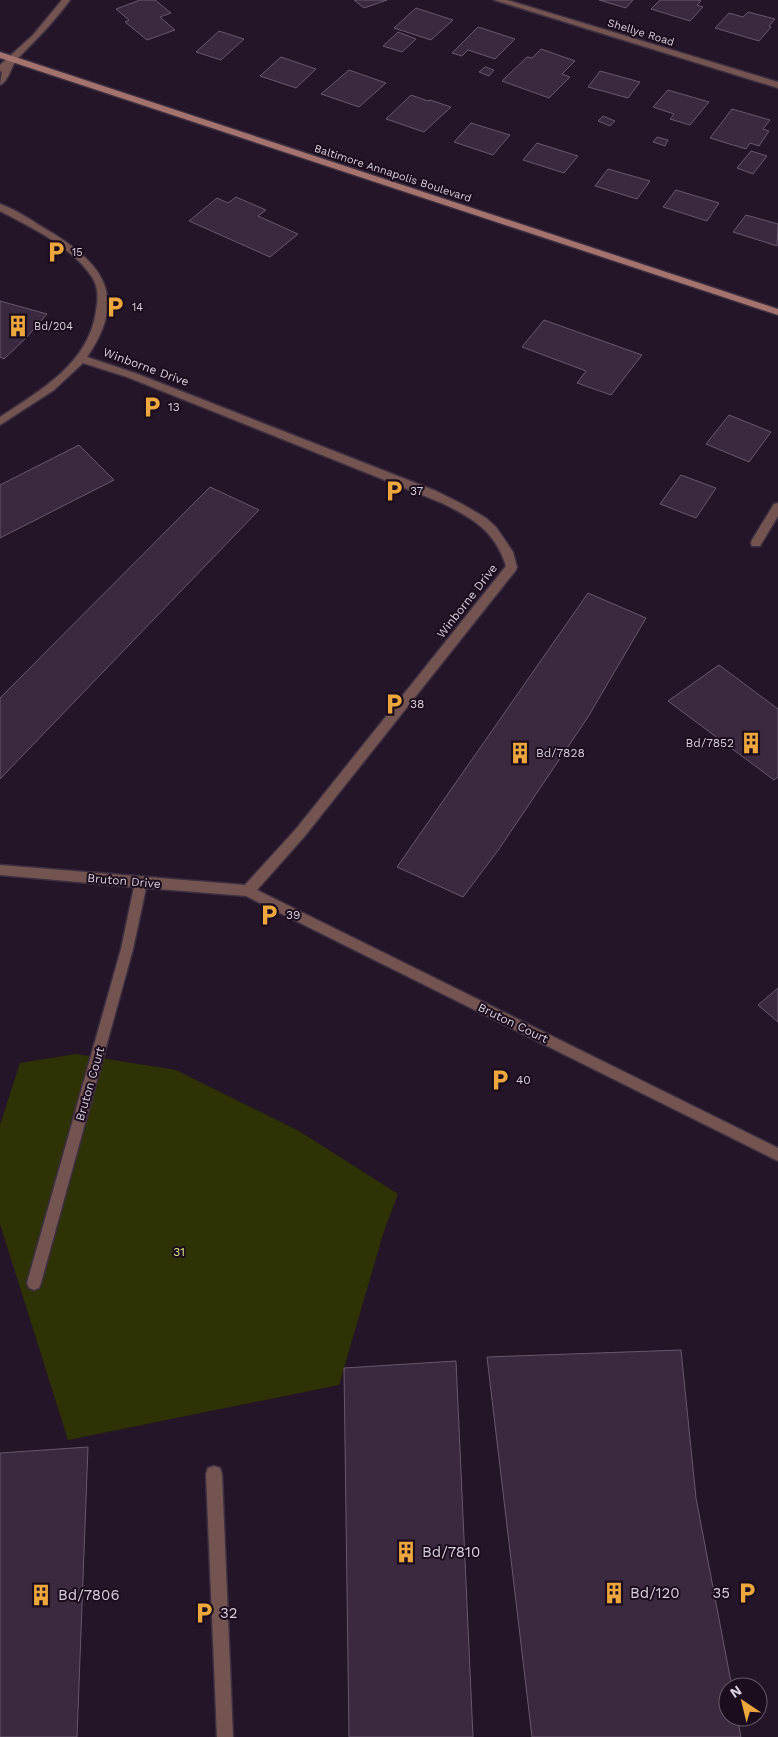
<svg xmlns="http://www.w3.org/2000/svg" width="778" height="1737" font-family="'Work Sans',sans-serif">
	<style>
		.green { fill: #2e3205 }
		.building { fill: #3b2a3f; stroke: #69576e }
		.lines { fill: none; stroke-linecap: round; stroke-linejoin: round }
		.service-casing { stroke: #3d2f41; stroke-width: 3 }
		.minor-casing { stroke: #3d2f41; stroke-width: 3 }
		.secondary-casing { stroke: #3d2f41; stroke-width: 3 }
		.service { fill: #735450; fill-rule: evenodd }
		.minor { fill: #735450; fill-rule: evenodd }
		.secondary { fill: #a5736e; fill-rule: evenodd }
		.labels { text-anchor: middle; stroke-width: 4; stroke-linejoin: round; paint-order: stroke }
		.far-street-label { font-size: 11px; fill: #d9cfdc; stroke: #1b0c1e }
		.far-poi-label { font-size: 11px; fill: #d9cfdc; stroke: #1b0c1e; text-anchor: start }
		.street-label { font-size: 12px; fill: #d9cfdc; stroke: #1b0c1e }
		.poi-label { font-size: 12px; fill: #d9cfdc; stroke: #1b0c1e; text-anchor: start }
		.park-label { font-size: 12px; fill: #dbe885; stroke: #1b0c1e }
		.near-poi-label { font-size: 15px; fill: #d9cfdc; stroke: #1b0c1e; text-anchor: start }
	</style>
	<rect width="100%" height="100%" fill="#241528"/>
	<path class="green" d="M76 1054 176 1070 299 1131 398 1194 384 1231 339 1385 68 1440 0 1224V1125L20 1063Z"/>
	<path class="building" d="M140 0H155L171 13 160 17 175 30 147 40 125 22 129 20 116 9Z
		M354 0H387L364 8Z
		M599 0H633L626 8Z
		M660 0H698L701 1 697 5 703 7 690 21 651 9Z
		M416 8 453 20 431 40 394 28Z
		M748 12 775 19 769 26 771 27 759 41 715 28 729 13 743 17Z
		M478 27 515 39 495 59 468 50 462 56 452 53Z
		M219 31 244 39 221 60 196 52Z
		M398 32 416 39 402 52 383 46Z
		M541 49 575 61 562 74 570 77 549 98 502 81 527 57 532 58Z
		M281 57 316 69 296 88 260 76Z
		M485 67 494 70 489 76 479 72Z
		M349 70 386 83 359 107 321 94Z
		M600 71 640 82 628 98 588 87Z
		M668 90 709 102 690 125 670 119 674 114 653 107Z
		M411 95 428 101 430 100 451 107 424 132 386 119Z
		M732 109 770 120 763 129 769 131 759 146 750 143 746 149 710 138Z
		M603 116 615 121 610 126 598 121Z
		M471 123 510 135 493 155 454 142Z
		M657 137 668 140 665 146 653 142Z
		M537 143 578 156 564 173 523 160Z
		M751 151 767 156 753 174 737 168Z
		M608 169 650 181 637 199 595 186Z
		M676 190 719 203 707 221 663 207Z
		M236 197 266 210 258 216 298 234 270 257 189 221 217 198 228 203Z
		M746 215 778 224 777 246 733 232Z
		M0 301 47 314 26 338 4 359 0 357Z
		M544 320 642 355 611 395 577 383 586 371 522 347Z
		M729 415 771 432 749 462 706 444Z
		M79 445 114 480 0 538V485Z
		M681 475 716 488 696 518 660 504Z
		M210 487 259 510 0 779V698Z
		M588 593 646 618 588 717 499 849 463 897 397 867Z
		M719 665 778 709V777L774 780 668 701Z
		M778 988V1022L758 1005Z
		M681 1350 696 1498 732 1687H728V1717H737L741 1737H532L487 1357Z
		M456 1361 473 1737H349L344 1368Z
		M88 1447 77 1737H0V1453Z"/>
	<g class="lines">
		<g class="service-casing">
			<path id="service" d="M778 503V516L760 546H752L751 543 752 540 774 504Z
				M214 1466 220 1468 222 1474 233 1737H217L206 1474 208 1468Z"/>
		</g>
		<g class="minor-casing">
			<path id="minor" d="M62 0H70C54 22 36 40 17 59 11 66 9 81 0 85L2 71 0 72V65L33 35Z
				M494 0H507L778 82V88Z
				M0 204C15 209 31 220 44 228 101 261 130 295 87 357L135 373 436 491 462 504 486 518 496 527 513 552 517 567 516 570 304 837 257 890 778 1148V1161L246 896 146 888 133 949 41 1283 39 1288 34 1290 29 1288 27 1283 121 949 134 887 0 875V865L245 885 296 829 506 566C495 531 474 519 442 503L127 377 83 363 54 390 0 425V417C41 390 89 363 96 311 98 299 99 288 92 277 71 246 32 228 0 211Z"/>
		</g>
		<g class="secondary-casing">
			<path id="secondary" d="M0 52 778 309V315L0 58Z"/>
		</g>
		<use href="#service" class="service"/>
		<use href="#minor" class="minor"/>
		<use href="#secondary" class="secondary"/>
	</g>
	<defs>
		<g id="parking-bare" transform="scale(1.725)"><path d="M-3.5-5.5H1a3.5 3.5 0 0 1 0 7H-1V5.5H-3.5ZM-1-3.4V-.6H.8a1.4 1.4 0 0 0 0-2.8Z" fill="#eea73c" stroke="#1b0c1e" stroke-width="2.5" paint-order="stroke"/></g>
		<g id="building-bare" transform="scale(1.725)"><path d="M-4-6H4V6H1V3H-1V6H-4ZM-2.5-4.3h1.7v1.8h-1.7ZM.8-4.3h1.7v1.8H.8ZM-2.5-1h1.7V.8h-1.7ZM.8-1h1.7V.8H.8Z" fill="#eea73c" stroke="#1b0c1e" stroke-width="2.5" paint-order="stroke"/></g>
	</defs>
	<g fill-rule="evenodd">
		<use href="#parking-bare" x="56" y="252"/>
		<use href="#parking-bare" x="115" y="307"/>
		<use href="#building-bare" x="18" y="326"/>
		<use href="#parking-bare" x="152" y="407"/>
		<use href="#parking-bare" x="394" y="491"/>
		<use href="#parking-bare" x="394" y="704"/>
		<use href="#building-bare" x="751" y="743"/>
		<use href="#building-bare" x="520" y="753"/>
		<use href="#parking-bare" x="269" y="915"/>
		<use href="#parking-bare" x="500" y="1080"/>
		<use href="#building-bare" x="406" y="1552"/>
		<use href="#building-bare" x="614" y="1593"/>
		<use href="#parking-bare" x="747" y="1593"/>
		<use href="#building-bare" x="41" y="1595"/>
		<use href="#parking-bare" x="204" y="1613"/>
	</g>
	<g class="labels">
		<g class="far-street-label">
			<text transform="translate(641 32) rotate(17)" y="4">Shellye Road</text>
			<text transform="translate(393 173) rotate(18)" y="4">Baltimore Annapolis Boulevard</text>
		</g>
		<g class="far-poi-label">
			<text x="72" y="256">15</text>
			<text x="132" y="311">14</text>
			<text x="34" y="330">Bd/204</text>
		</g>
		<g class="street-label">
			<text transform="translate(146 367) rotate(20)" y="4">Winborne Drive</text>
			<text transform="translate(467 601) rotate(-52)" y="4">Winborne Drive</text>
			<text transform="translate(124 881) rotate(5)" y="4">Bruton Drive</text>
			<text transform="translate(513 1023) rotate(26)" y="4">Bruton Court</text>
			<text transform="translate(90 1084) rotate(-74)" y="4">Bruton Court</text>
		</g>
		<g class="poi-label">
			<text x="168" y="411">13</text>
			<text x="410" y="495">37</text>
			<text x="410" y="708">38</text>
			<text x="734" y="747" text-anchor="end">Bd/7852</text>
			<text x="536" y="757">Bd/7828</text>
			<text x="286" y="919">39</text>
			<text x="516" y="1084">40</text>
		</g>
		<g class="park-label">
			<text x="179" y="1256">31</text>
		</g>
		<g class="near-poi-label">
			<text x="422" y="1557">Bd/7810</text>
			<text x="630" y="1598">Bd/120</text>
			<text x="730" y="1598" text-anchor="end">35</text>
			<text x="58" y="1600">Bd/7806</text>
			<text x="220" y="1618">32</text>
		</g>
	</g>
	<g transform="translate(743 1702) rotate(325)"><circle r="24" fill="#1b0c1e" stroke="#675a6a"/>
	<path d="M0-4L9 19L0 12L-9 19Z" fill="#eea73c"/>
	<text y="-8" font-size="14" font-weight="bold" text-anchor="middle" fill="#d9cfdc">N</text>
	</g>
</svg>
